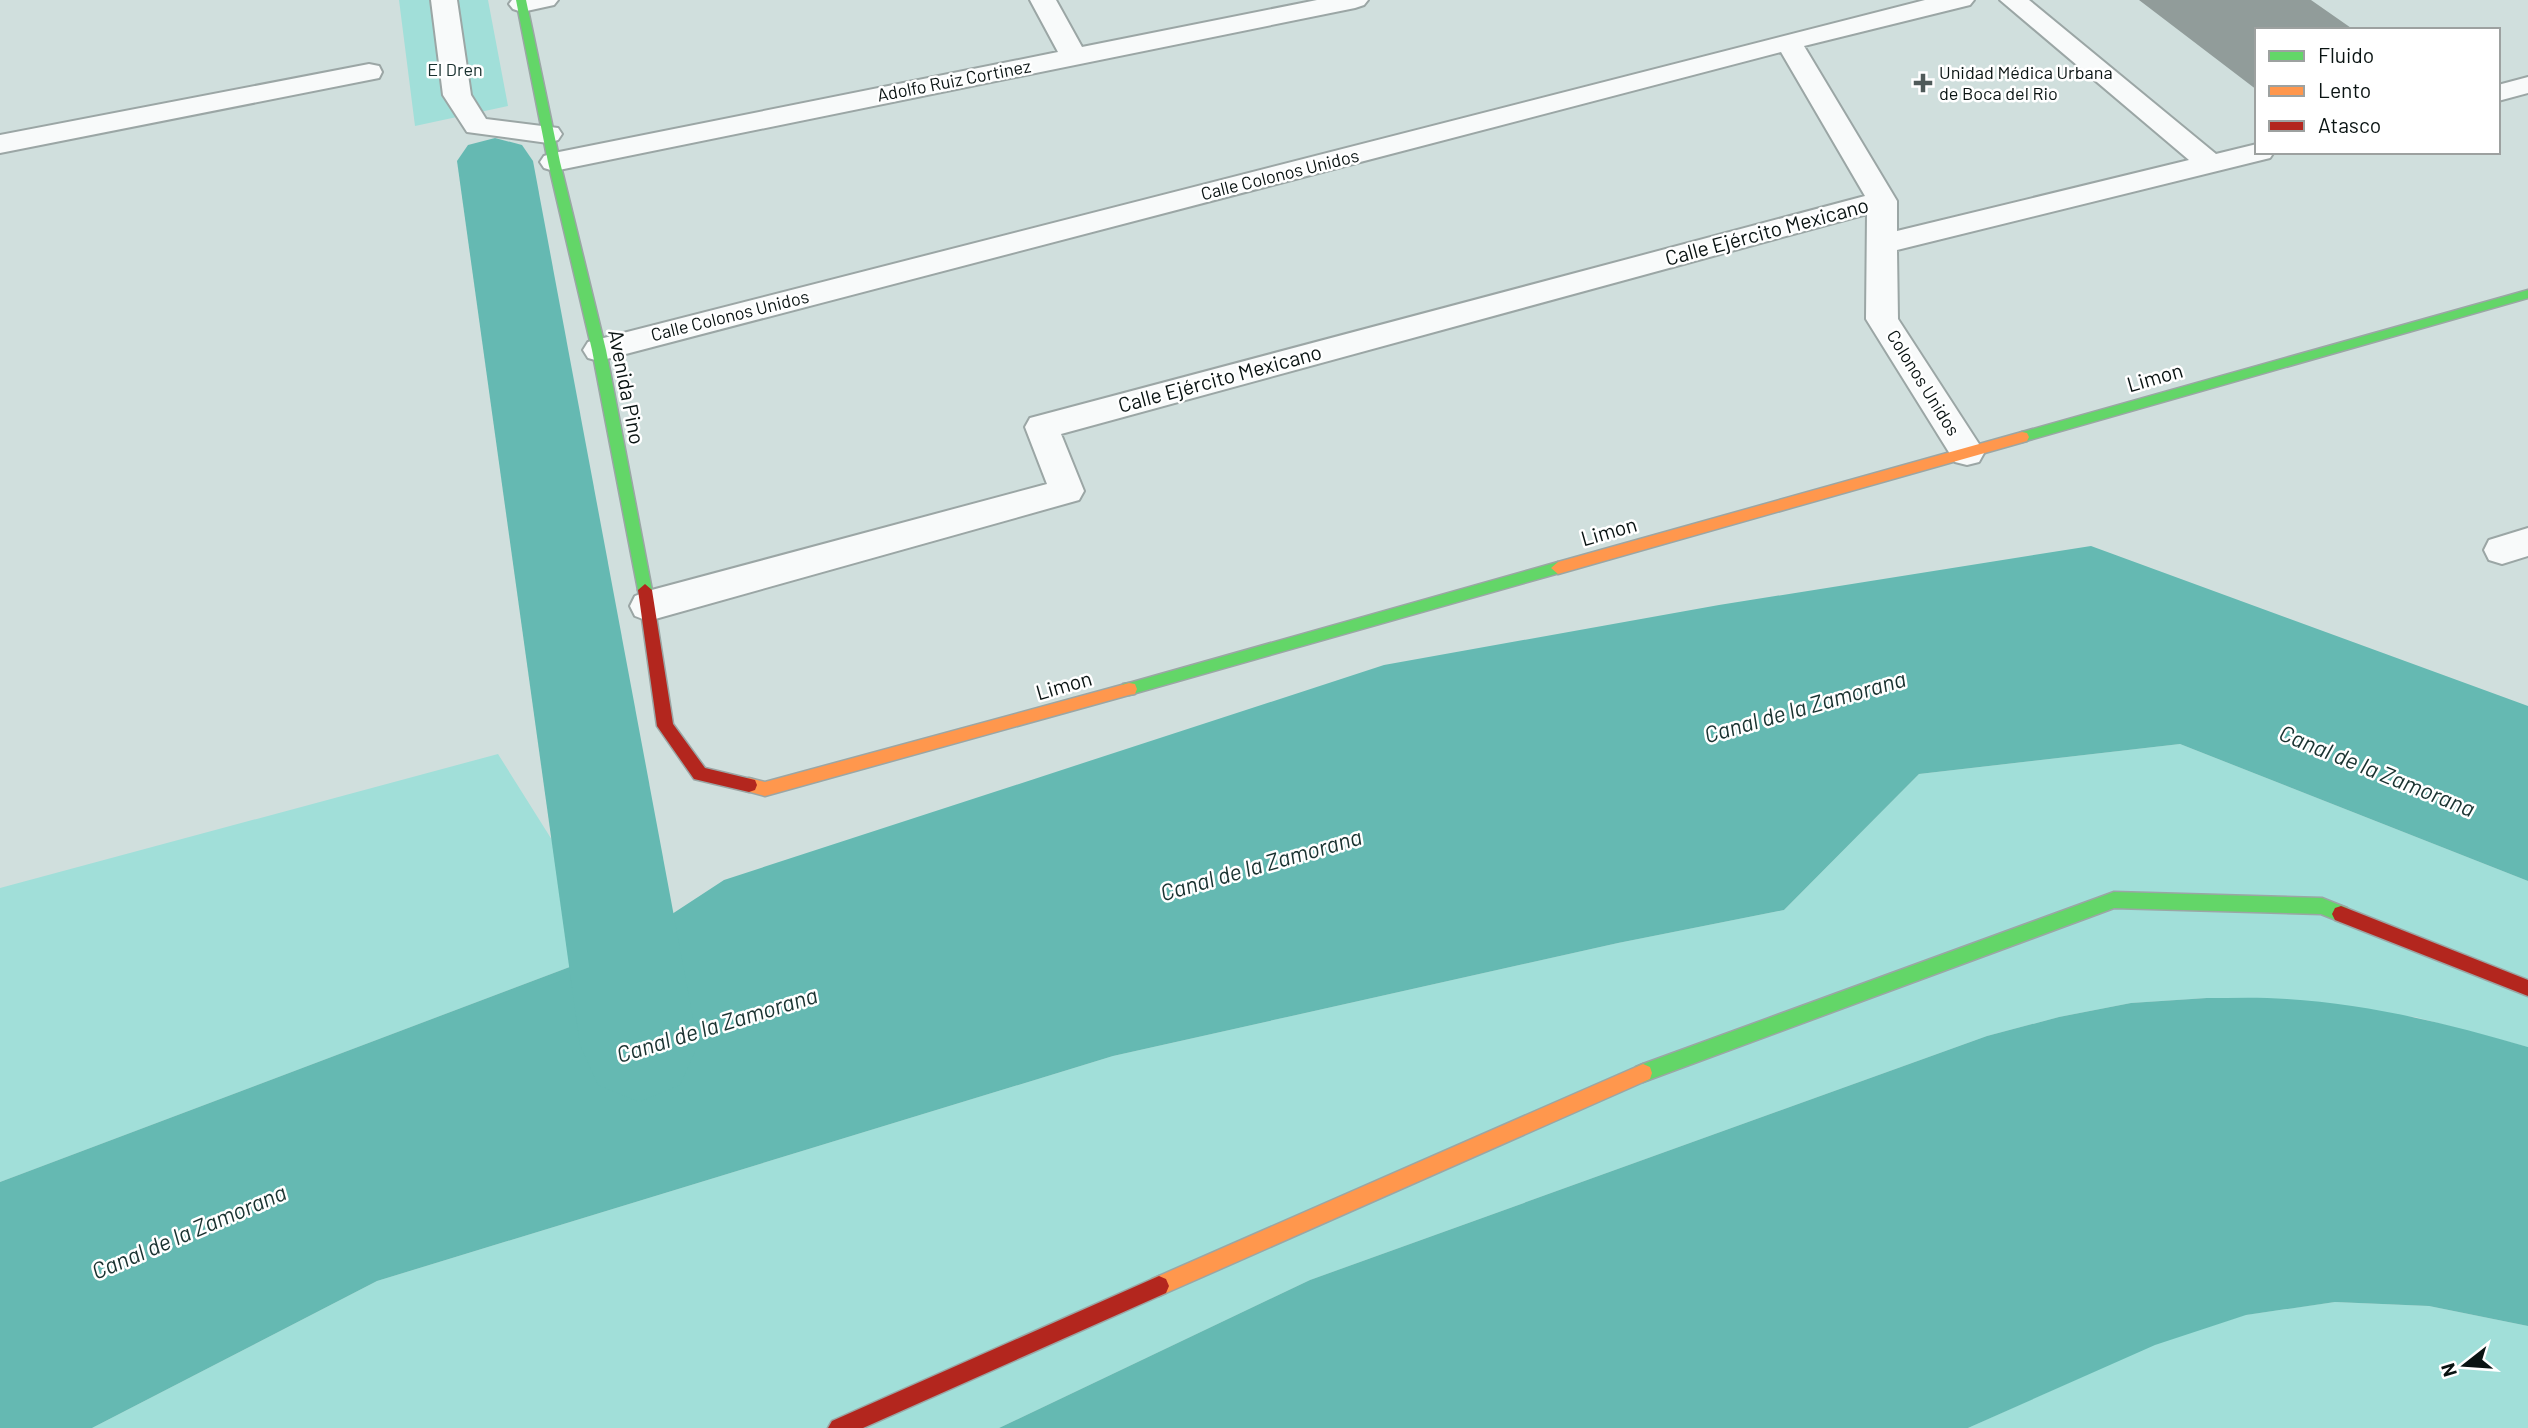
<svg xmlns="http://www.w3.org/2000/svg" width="2528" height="1428" font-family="Barlow,sans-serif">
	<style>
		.green { fill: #a1dfd9 }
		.water { fill: #65b9b2 }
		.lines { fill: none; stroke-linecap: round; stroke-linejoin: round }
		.river { fill: #65b9b2; fill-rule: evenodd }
		.building { fill: #919c9a }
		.street-casing { stroke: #9ba6a5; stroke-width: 4 }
		.fast-casing { stroke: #9ba6a5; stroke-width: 3 }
		.slow-casing { stroke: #9ba6a5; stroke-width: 3 }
		.jam-casing { stroke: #9ba6a5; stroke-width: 3 }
		.street { fill: #f8fafa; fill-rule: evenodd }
		.fast { fill: #63d668; fill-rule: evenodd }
		.slow { fill: #ff974d; fill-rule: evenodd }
		.jam { fill: #b3261e; fill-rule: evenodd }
		.poi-dot { fill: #4f5a59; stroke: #fff; stroke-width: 2.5 }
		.labels { text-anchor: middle; stroke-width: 5; stroke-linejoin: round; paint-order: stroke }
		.far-park-label { font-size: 18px; fill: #18302e; stroke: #fff }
		.far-poi-label { font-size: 18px; fill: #091312; stroke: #fff; text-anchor: start }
		.far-street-label { font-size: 18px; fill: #091312; stroke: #fff }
		.street-label { font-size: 21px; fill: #091312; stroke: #fff }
		.water-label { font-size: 23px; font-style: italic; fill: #193230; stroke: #fff }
	</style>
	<rect width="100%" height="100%" fill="#d0dfdd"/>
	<path class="green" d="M399 0H488L508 106 415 126Z
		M2180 744 2528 881V1047L2415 1017 2207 998 2131 1003 2059 1017 1987 1036 1310 1280 999 1428H92L377 1281 1113 1056 1618 943 1784 910 1919 774Z
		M498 754 620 948 0 1182V888Z
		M2335 1302 2429 1306 2528 1326V1428H1968L2155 1344 2245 1315Z"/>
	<path class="water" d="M2091 546 2528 706V881L2180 744 1919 774 1784 910 1618 943 1113 1056 377 1281 92 1428H0V1182L620 948 724 880 1384 665 1719 605Z
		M2207 998C2233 998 2261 997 2287 999 2369 1004 2449 1024 2528 1047V1326L2429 1306 2335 1302 2246 1315 2155 1345 1968 1428H999L1310 1280 1987 1036 2059 1017 2131 1003Z"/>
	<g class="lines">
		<path class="river" d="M495 138 522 145 533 161 698 1045 680 1085 639 1102 598 1085 580 1045 457 161 468 145Z"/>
	</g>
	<path class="building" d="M2139 0H2311L2354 30H2257V90Z"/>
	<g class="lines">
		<g class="street-casing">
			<path id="street" d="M431 0H457L471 95 486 119 558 128 562 134 558 140 548 143 467 132 443 95Z
				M512 0H558L554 5 522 12 513 9 509 4Z
				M1030 0H1056L1082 47 1317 0H1368L1364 5 1355 8 554 171 544 168 540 162 544 156 554 153 1058 52Z
				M1925 0H1974L1970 5 1804 46 1897 201V231L2189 160 2000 0H2029L2216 154 2257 144V152H2274L2270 158 1897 250 1898 319 1979 444 1984 453 1979 462 1967 465 1955 462 1866 319 1867 214 1061 434 1084 491 1079 500 648 621 635 616 630 606 635 596 648 591 1047 484 1025 427 1030 418 1865 196 1781 52 599 361 588 358 583 350 588 342Z
				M369 64 379 66 382 72 379 78 0 153V135Z
				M2528 77V93L2498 101V85Z
				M2528 528V556L2502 564 2489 560 2484 550 2489 540Z"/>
		</g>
		<g class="fast-casing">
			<path id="fast" d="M516 0H526L560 162 606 350 652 590 645 596 638 590 592 350 548 162Z
				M2528 290V298L2022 442 2015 437 2022 432Z
				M1558 562 1565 568 1563 572 1129 695 1123 694 1121 689 1123 684 1129 683Z
				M2114 892 2322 898 2347 908 2350 914 2347 920 2341 922 2321 914 2114 908 1643 1082 1636 1079 1634 1073 1636 1067 1643 1064Z"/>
		</g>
		<g class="slow-casing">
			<path id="slow" d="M2022 432 2027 433 2029 437 2027 441 1558 574 1551 568 1558 562Z
				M1129 683 1135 684 1137 689 1135 694 1129 695 765 796 743 790 741 785 743 780 749 778 765 782Z
				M1643 1064 1650 1067 1652 1073 1650 1079 1166 1293 1159 1296 1152 1293 1149 1286 1152 1279Z"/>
		</g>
		<g class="jam-casing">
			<path id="jam" d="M645 584 652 590 673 724 705 768 755 780 757 785 755 790 749 792 694 779 657 726 638 590Z
				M2341 906 2528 980V996L2335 920 2332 914 2335 908Z
				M1159 1276 1166 1279 1169 1286 1166 1293 863 1428H828L832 1421Z"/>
		</g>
		<use href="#street" class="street"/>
		<use href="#fast" class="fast"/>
		<use href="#slow" class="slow"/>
		<use href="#jam" class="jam"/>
	</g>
	<path class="poi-dot" d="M1919.5 72.5h7v7h7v7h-7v7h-7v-7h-7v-7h7z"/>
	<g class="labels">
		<g class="far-park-label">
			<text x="455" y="76">El Dren</text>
		</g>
		<g class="far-poi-label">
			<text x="1939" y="79">Unidad Médica Urbana<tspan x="1939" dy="21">de Boca del Rio</tspan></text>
		</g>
		<g class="far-street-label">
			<text transform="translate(954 81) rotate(-11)" y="6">Adolfo Ruiz Cortinez</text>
			<text transform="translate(1280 175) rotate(-14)" y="6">Calle Colonos Unidos</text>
			<text transform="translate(730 316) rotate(-14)" y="6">Calle Colonos Unidos</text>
			<text transform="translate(1923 383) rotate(58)" y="6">Colonos Unidos</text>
		</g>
		<g class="street-label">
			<text transform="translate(1767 232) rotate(-15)" y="7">Calle Ejército Mexicano</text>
			<text transform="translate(2155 378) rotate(-16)" y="7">Limon</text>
			<text transform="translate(1220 379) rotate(-15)" y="7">Calle Ejército Mexicano</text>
			<text transform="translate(626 387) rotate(79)" y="7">Avenida Pino</text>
			<text transform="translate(1609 532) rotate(-16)" y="7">Limon</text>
			<text transform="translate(1064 686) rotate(-16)" y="7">Limon</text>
		</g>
		<g class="water-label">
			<text transform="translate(1805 707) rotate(-16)" y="8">Canal de la Zamorana</text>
			<text transform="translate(2377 771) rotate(22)" y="8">Canal de la Zamorana</text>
			<text transform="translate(1261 865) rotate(-16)" y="8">Canal de la Zamorana</text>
			<text transform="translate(717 1025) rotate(-17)" y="8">Canal de la Zamorana</text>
			<text transform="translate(189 1232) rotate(-23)" y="8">Canal de la Zamorana</text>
		</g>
	</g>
	<rect x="2255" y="28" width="245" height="126" fill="#ffffff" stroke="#9da1a0" stroke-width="2"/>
	<rect x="2269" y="51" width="35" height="10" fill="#63d668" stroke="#9da1a0" stroke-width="2"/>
	<text x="2318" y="63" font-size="21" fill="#091312">Fluido</text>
	<rect x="2269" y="86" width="35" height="10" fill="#ff974d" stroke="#9da1a0" stroke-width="2"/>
	<text x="2318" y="98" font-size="21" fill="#091312">Lento</text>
	<rect x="2269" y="121" width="35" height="10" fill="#b3261e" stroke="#9da1a0" stroke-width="2"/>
	<text x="2318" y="133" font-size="21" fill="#091312">Atasco</text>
	<g transform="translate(2465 1365) rotate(253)" stroke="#ffffff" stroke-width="5" paint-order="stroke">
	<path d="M0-5L12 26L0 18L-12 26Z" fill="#091312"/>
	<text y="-10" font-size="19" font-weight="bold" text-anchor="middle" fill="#091312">N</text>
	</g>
</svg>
